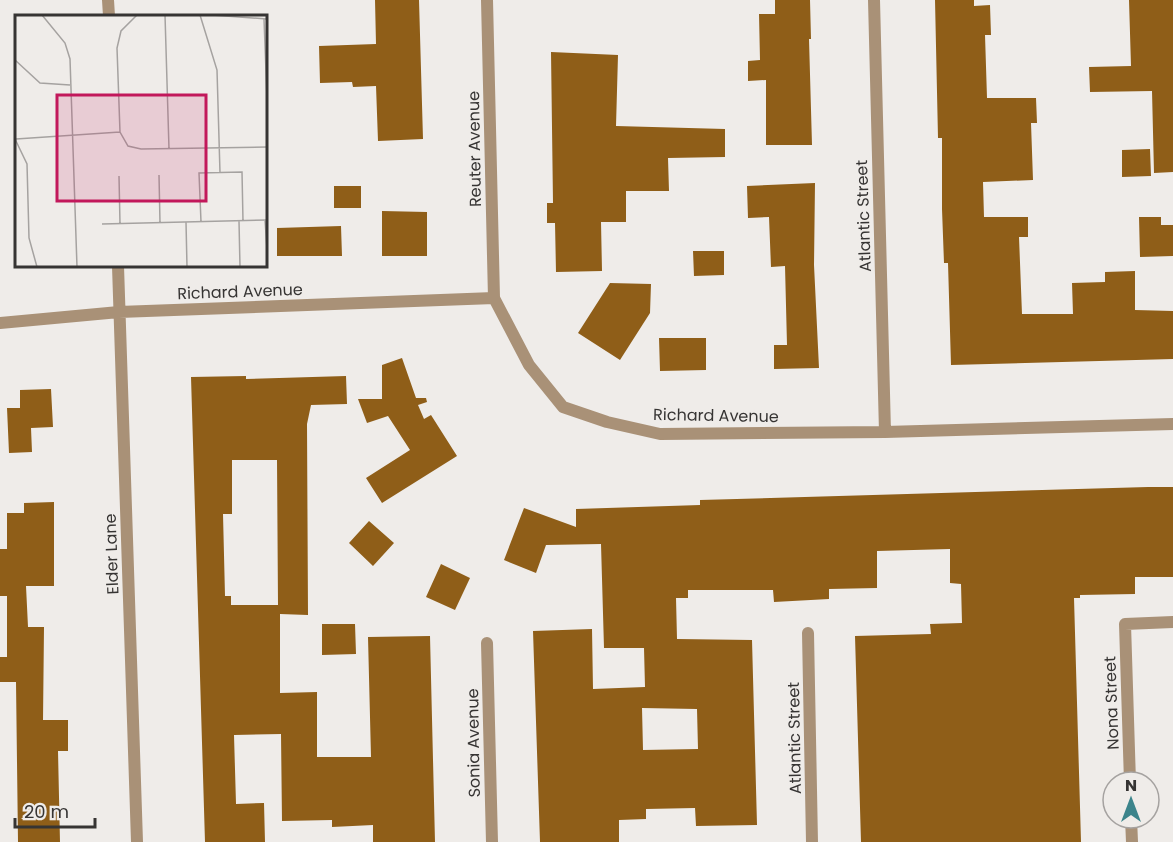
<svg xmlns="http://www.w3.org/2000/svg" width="1173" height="842" font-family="Poppins,sans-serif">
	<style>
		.building { fill: #8f5e18; fill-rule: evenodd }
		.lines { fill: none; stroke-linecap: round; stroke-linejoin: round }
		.minor { stroke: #a99177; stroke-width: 12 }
		.labels { text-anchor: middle; stroke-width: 6; stroke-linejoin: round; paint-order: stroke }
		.street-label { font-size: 16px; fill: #363433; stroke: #efece9 }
		.inset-road { fill: none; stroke: #a5a2a0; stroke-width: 1.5 }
		.view { fill: #c2185b; fill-opacity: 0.15; stroke: #c2185b; stroke-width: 3 }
		.inset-edge { fill: none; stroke: #363433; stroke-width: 3 }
	</style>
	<rect width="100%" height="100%" fill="#efece9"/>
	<path class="building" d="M375 0H419L423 139 378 141 376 86 353 87 352 82 320 83 319 46 376 44Z
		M775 0H810L811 39H809L812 145H766V80L748 81V61L760 60 759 14H775Z
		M935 0H974V6L990 5 991 35H985L987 98H1036L1037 123H1031L1033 180 983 182 984 217H1028V237H1019L1022 314H1073L1072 283 1105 282V272L1135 271V310L1173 311V359L951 365 948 263H944L942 209V138H938Z
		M1129 0H1173V172L1154 173 1152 91 1090 92 1089 67 1131 66Z
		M551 52 618 55 616 126 725 129V157L668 158 669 191H626V222H601L602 271 556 272 555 223H547V203H553Z
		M1150 149 1151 176 1122 177V150Z
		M815 183 814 265 819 368 774 369V345H787L785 266 771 267 769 217 748 218 747 186Z
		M334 186H361V208H334Z
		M382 211 427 212V256H382Z
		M1139 217H1161V225H1173V256L1140 257Z
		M341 226 342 256H277V228Z
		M693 251H724V275L694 276Z
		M610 283 651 284 650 313 620 360 578 333Z
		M659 338H706V370L660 371Z
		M402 358 416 398H426L427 402 418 405 424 419 431 415 457 456 382 503 366 478 410 450 388 416 367 423 358 399H382V365Z
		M246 376V379L346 376 347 404 311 405 307 424 308 615 280 614V693L317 692V757H371L368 637 430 636 435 842H373V825L332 827V820L282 821 281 734 234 735 236 804 264 803 265 842H205L191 377ZM232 460H277L278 605H231V596H225L223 514H232Z
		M51 389 53 427 31 428 32 452 9 453 7 408H20V390Z
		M1148 487H1173V577H1135V594L1080 595V598H1074L1081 842H861L855 636 931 634 930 624 962 623 961 584 950 583V549L877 551V588L829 589V599L774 602 773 590H688V598H676L677 639 752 640 757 825 696 826 695 808 646 809V819L619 820V842H540L533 631 592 629 593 689 645 687 644 648H604L601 544 546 545 536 573 504 560 524 508 576 527V509L700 505V500ZM642 708 697 709 698 749 643 750Z
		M54 502V586H26L28 627H44L43 720H68V751H58L60 842H18L16 682H0V657H7V596H0V549H7V513H24V503Z
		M369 521 394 543 373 566 349 543Z
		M441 564 470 578 455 610 426 597Z
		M322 624H355L356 654 322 655Z"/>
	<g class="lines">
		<path class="minor" d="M108 0 109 16
			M487 0 494 298 529 365 563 407 607 422 660 434 885 432 1173 424
			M874 0 885 432
			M118 266 137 842
			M0 323 119 312 494 298
			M808 633 812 842
			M487 643 492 842
			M1130 782 1125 624 1173 622
			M1131 818 1132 842"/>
	</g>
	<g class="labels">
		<g class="street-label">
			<text transform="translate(474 149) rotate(-91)" y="6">Reuter Avenue</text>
			<text transform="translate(863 216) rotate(-92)" y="6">Atlantic Street</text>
			<text transform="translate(240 291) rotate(-2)" y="6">Richard Avenue</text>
			<text transform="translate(716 415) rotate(1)" y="6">Richard Avenue</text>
			<text transform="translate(111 554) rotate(-92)" y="6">Elder Lane</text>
			<text transform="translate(1111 703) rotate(-92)" y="6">Nona Street</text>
			<text transform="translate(794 738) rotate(-91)" y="6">Atlantic Street</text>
			<text transform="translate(473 743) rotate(-91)" y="6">Sonia Avenue</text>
		</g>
	</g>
	<g transform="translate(15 15)">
		<rect width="252" height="252" fill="#efece9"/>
		<path class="inset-road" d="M27 0 50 28 55 44 62 252M122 0 106 16 102 33 105 117 113 131 126 134 252 132M150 0 154 134M185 0 202 55 205 158M197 0 252 4M249 4 252 83M0 45 25 68 55 70M0 124 12 149 14 223 22 252M1 124 105 117M144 160 145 208M104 161 105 209M250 205 252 234M224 206 225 252M171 207 172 252M186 207 184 158 227 157 228 206M87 209 252 205"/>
		<path class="view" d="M42 80H191V186H42Z"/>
		<rect width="252" height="252" class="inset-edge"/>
	</g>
	<g transform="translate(1131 800)"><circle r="28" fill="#efece9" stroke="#a5a2a0" stroke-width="1.5"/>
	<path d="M0-4.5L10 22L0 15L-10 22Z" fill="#3c848b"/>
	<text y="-9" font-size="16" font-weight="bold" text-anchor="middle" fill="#363433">N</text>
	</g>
	<path d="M15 818v9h80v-9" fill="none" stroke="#363433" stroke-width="3"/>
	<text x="24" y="818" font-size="18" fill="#363433" stroke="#efece9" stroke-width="4.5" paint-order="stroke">20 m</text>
</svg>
